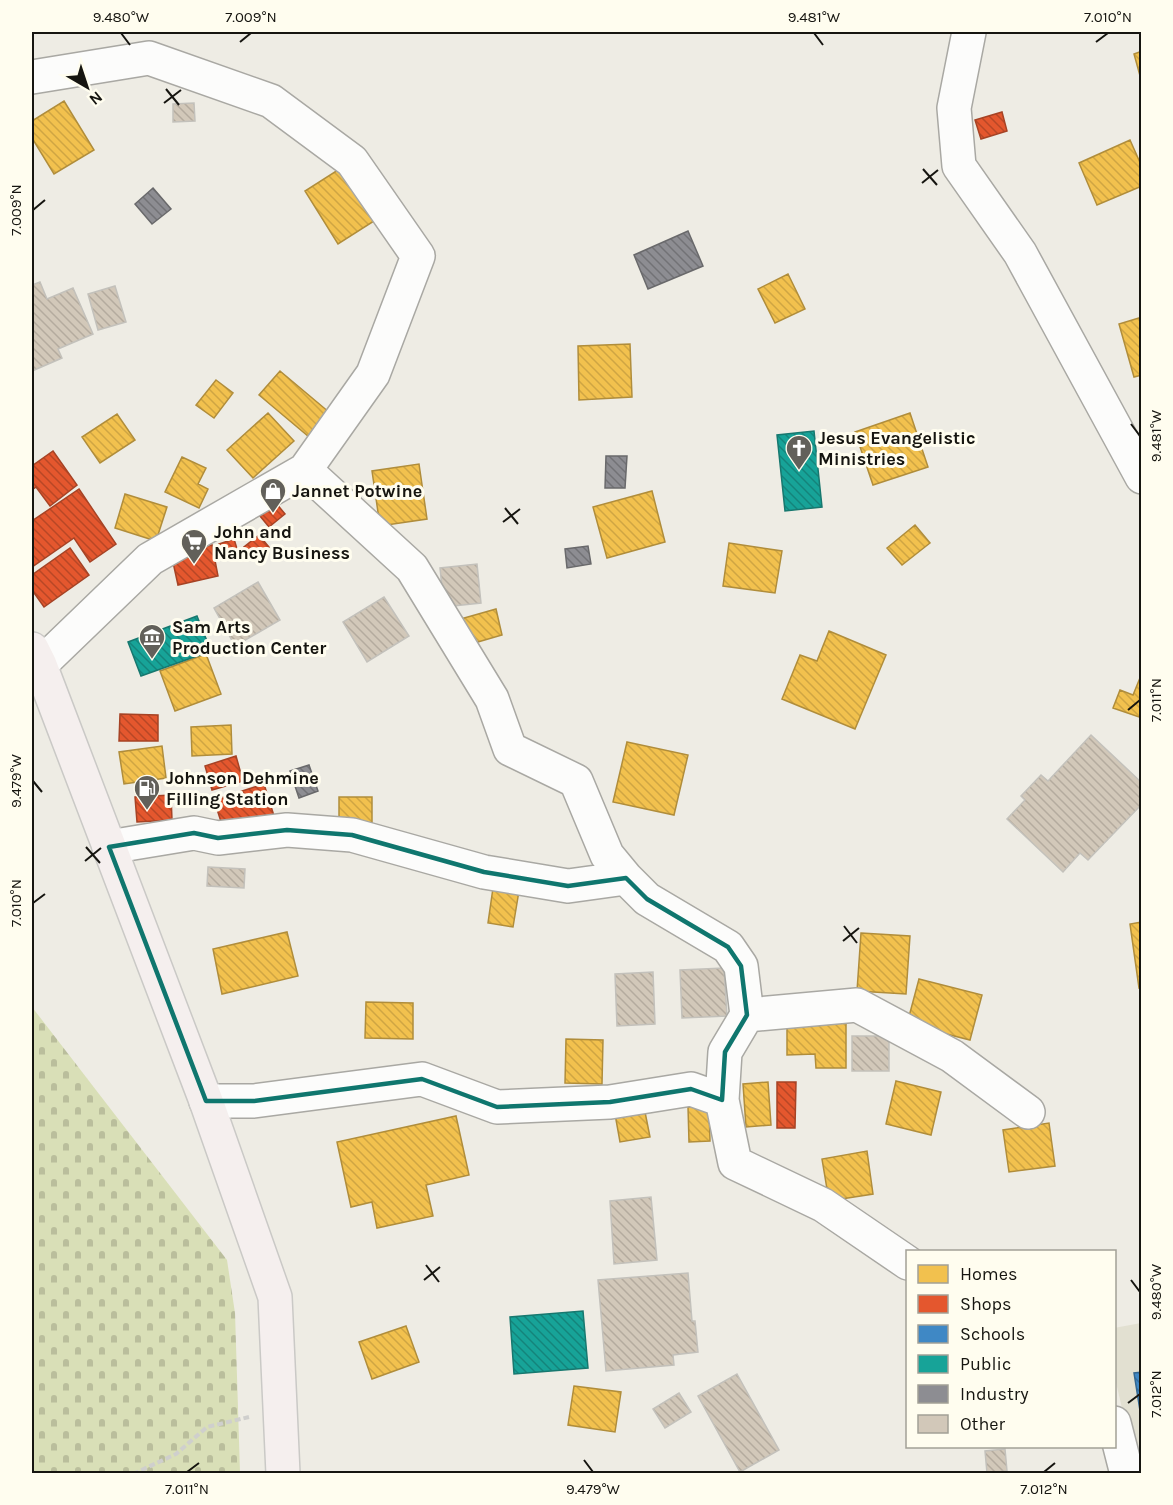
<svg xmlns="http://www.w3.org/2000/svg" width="1173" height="1505" font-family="Karla,sans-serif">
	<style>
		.built { fill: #e2e0d1 }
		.cemetery { fill: url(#cemetery-stones) }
		.homes { fill: url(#homes-back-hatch); stroke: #b08d3b; stroke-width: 1.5 }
		.shops { fill: url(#shops-back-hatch); stroke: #a64325; stroke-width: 1.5 }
		.schools { fill: url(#schools-back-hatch); stroke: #33668f; stroke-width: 1.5 }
		.public { fill: url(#public-back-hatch); stroke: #17786f; stroke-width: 1.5 }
		.industry { fill: url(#industry-back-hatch); stroke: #69696b; stroke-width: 1.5 }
		.building { fill: url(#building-back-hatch); stroke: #c3c1bb; stroke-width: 1.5 }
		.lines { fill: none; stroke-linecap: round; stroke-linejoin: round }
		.minor-casing { stroke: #a9a8a3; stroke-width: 36 }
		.primary-casing { stroke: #cac9c6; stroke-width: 36 }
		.path { stroke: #cfcfcd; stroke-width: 4; stroke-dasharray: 6 3; stroke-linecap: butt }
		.minor { stroke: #fcfcfb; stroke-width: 33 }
		.primary { stroke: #f5efee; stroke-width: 33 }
		.marked { fill: none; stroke: #0f766e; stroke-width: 4.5; stroke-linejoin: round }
		.ticks { fill: none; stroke: #161510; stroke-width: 2 }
		.labels { text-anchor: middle; stroke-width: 6; stroke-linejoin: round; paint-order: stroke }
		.poi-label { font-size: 18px; font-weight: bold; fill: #161510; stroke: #fffdef; text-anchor: start }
		.neatline { fill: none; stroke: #161510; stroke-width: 2 }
		.ticks-label { font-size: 15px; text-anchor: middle; fill: #161510 }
	</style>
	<defs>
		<pattern id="cemetery-stones" width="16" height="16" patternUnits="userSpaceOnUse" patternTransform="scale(1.5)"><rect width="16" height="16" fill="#d9dfb7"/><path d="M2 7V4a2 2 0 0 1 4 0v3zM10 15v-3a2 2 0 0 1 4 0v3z" fill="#babe9c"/></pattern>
		<pattern id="homes-back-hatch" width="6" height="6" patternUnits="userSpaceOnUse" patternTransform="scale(1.5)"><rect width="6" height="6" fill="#f2c14e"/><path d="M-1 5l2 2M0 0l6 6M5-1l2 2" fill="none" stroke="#cfa543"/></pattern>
		<pattern id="shops-back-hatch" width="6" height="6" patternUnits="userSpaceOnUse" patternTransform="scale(1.5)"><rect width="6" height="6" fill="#e4572e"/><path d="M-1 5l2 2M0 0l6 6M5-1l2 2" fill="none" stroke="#b84726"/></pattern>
		<pattern id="schools-back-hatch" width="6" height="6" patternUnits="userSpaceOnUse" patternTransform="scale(1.5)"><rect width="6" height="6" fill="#3f88c5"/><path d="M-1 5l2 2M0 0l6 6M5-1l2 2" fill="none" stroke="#346e9f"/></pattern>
		<pattern id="public-back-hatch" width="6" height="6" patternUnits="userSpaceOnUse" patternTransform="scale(1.5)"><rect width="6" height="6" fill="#17a398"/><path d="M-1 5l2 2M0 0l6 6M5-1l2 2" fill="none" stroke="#14847b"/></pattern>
		<pattern id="industry-back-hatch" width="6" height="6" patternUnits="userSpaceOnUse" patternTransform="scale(1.5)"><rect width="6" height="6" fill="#8d8d92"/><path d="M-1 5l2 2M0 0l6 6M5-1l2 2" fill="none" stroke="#727276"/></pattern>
		<pattern id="building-back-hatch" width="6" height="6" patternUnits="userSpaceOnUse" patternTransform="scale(1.5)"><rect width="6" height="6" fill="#d2c8b9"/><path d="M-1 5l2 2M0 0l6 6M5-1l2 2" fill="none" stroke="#b4ab9e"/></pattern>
	</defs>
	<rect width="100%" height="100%" fill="#eeece4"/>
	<path class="built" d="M1141 1323V1473H1137L1115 1378 1114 1328Z"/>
	<path class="cemetery" d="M32 1007 227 1260 235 1313 240 1473H32Z"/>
	<path class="homes" d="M1142 51V83L1134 54Z
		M64 101 94 150 54 174 32 138V121Z
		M1130 140 1142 167V186L1097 205 1079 163Z
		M341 168 374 221 338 244 305 191Z
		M788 274 805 309 775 323 758 289Z
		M1142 317V375L1134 377 1119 324Z
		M630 344 632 397 579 400 578 346Z
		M280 371 336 418 315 442 259 395Z
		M216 380 233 393 214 418 196 405Z
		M268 413 294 441 253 478 227 450Z
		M910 413 928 467 873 485 855 432Z
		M117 414 135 440 100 463 82 437Z
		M182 457 206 468 198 484 208 489 199 508 165 492Z
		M419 464 427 519 380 526 372 471Z
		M652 491 665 542 607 558 593 507Z
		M125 494 167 507 156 541 115 528Z
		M915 525 930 543 902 565 887 548Z
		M729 543 782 551 775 593 723 586Z
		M496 609 502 635 464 646 457 620Z
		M829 631 886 655 855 729 782 699 800 655 817 661Z
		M206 654 221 694 175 711 160 671Z
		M1142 673V718L1113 708 1120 690 1133 695Z
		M231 725 232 754 192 756 191 727Z
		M627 742 688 755 674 815 613 802Z
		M162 746 166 778 124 784 119 752Z
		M339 797H372V828L339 829Z
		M494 881 520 885 513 927 488 923Z
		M1142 922V987L1139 988 1130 924Z
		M287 932 298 976 222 994 213 949Z
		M861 933 910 936 906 994 857 991Z
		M919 979 982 995 970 1040 907 1024Z
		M366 1002 413 1003V1039L365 1038Z
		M846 1016V1068H816L815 1054 787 1055V1017Z
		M566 1039 603 1040 602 1084 565 1083Z
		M896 1081 941 1092 931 1135 886 1124Z
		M768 1082 771 1125 746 1127 743 1084Z
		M642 1097 650 1137 620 1142 613 1103Z
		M688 1107H709L710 1141 689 1142Z
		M456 1116 469 1175 426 1185 433 1216 377 1228 372 1202 351 1207 337 1142Z
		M1049 1123 1055 1166 1009 1172 1003 1130Z
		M867 1151 873 1194 829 1201 822 1159Z
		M406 1326 419 1362 372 1379 359 1342Z
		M574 1386 621 1392 615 1432 568 1425Z"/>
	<path class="shops" d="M1002 112 1007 131 981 139 975 120Z
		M53 451 77 485 50 506 36 487 32 490V466Z
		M79 489 116 544 90 562 74 538 32 567V521Z
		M276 503 285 514 269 527 260 516Z
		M259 535 269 547 253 559 244 547Z
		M234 539 238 552 223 556 219 544Z
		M212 545 218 576 178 585 171 553Z
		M70 548 89 575 44 607 32 590V575Z
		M120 714 158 715V741H119Z
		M236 756 243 781 212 790 205 766Z
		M264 784 275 819 225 834 214 800Z
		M171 795 172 820 137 822 135 797Z
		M777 1082H796L795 1128H777Z"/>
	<path class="schools" d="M1142 1372V1417H1141L1134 1373Z"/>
	<path class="public" d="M814 431 822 507 785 511 777 435Z
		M197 616 211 651 141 676 128 642Z
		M583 1311 588 1368 514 1374 510 1317Z"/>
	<path class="industry" d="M153 188 171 209 152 224 135 204Z
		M688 231 703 266 648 289 634 255Z
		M606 456H627L625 488H605Z
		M588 546 591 564 567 568 565 549Z
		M309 765 318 791 299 798 290 771Z"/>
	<path class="building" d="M194 103 195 121 173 122V104Z
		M40 282 47 299 73 288 93 334 58 349 62 358 32 371V285Z
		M115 286 126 322 98 330 88 294Z
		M477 564 481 603 444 607 440 568Z
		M258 582 280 620 235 646 214 608Z
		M384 597 409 636 367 662 343 622Z
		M1091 735 1142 783V804L1088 860 1080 853 1063 872 1007 819 1025 800 1021 796 1041 775 1048 781Z
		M208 867 245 869 244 888 207 886Z
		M724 968 727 1016 682 1018 680 970Z
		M653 972 655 1024 617 1026 615 974Z
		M852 1036H889V1071H852Z
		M651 1197 657 1260 614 1264 610 1201Z
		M688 1273 692 1321H695L698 1352 673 1355 674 1365 606 1371 598 1280Z
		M737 1374 779 1450 740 1472 698 1396Z
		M679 1393 691 1412 665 1428 653 1409Z
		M1005 1449 1007 1471 987 1473 985 1451Z"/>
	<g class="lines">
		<g class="minor-casing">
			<path id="minor" d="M969 32 954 108 959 166 1020 253 1142 477
				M32 77 149 58 271 101 352 161 418 256 373 374 305 470 150 559 40 665 32 670
				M305 470 412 568 492 699 510 749 576 781 607 855 626 878 647 899 728 947 741 966 747 1015 725 1052 722 1100
				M109 847 194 833 218 838 287 830 352 835 484 872 568 886 626 878
				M747 1015 857 1005 952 1056 1028 1112
				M206 1101H254L422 1079 497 1107 610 1102 691 1089 722 1100 735 1163 823 1205 908 1263
				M1114 1423 1127 1474"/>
		</g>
		<g class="primary-casing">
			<path id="primary" d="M32 649 40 665 206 1101 275 1297 283 1474"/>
		</g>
		<path class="path" d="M133 1474 176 1454 207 1427 249 1417"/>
		<use href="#minor" class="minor"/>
		<use href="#primary" class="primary"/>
	</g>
	<path class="marked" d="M287 830 352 835 484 872 568 886 626 878 647 899 728 947 741 966 747 1015 725 1052 722 1100 691 1089 610 1102 497 1107 422 1079 254 1101H206L109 847 194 833 218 838Z"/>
	<path class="ticks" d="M121 33 130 45M814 33 823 45M240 42 251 33M1096 42 1108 33M166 89 179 105M164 103 181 90M923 169 937 185M922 183 938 170M33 210 45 200M1131 424 1140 436M505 508 518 524M503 522 520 509M1128 710 1140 700M33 781 42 792M86 847 100 863M85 861 101 848M33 903 45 894M844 926 857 943M843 941 859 928M426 1265 439 1282M424 1280 440 1267M1131 1280 1140 1292M1128 1403 1140 1394M584 1460 593 1472M187 1472 199 1463M1044 1472 1055 1463"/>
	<defs>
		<g id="church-pin" transform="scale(1.35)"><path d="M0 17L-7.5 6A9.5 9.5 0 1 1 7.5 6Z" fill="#62605a" stroke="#fffdef"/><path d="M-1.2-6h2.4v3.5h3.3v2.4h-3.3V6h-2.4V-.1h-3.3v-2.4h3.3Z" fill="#fff"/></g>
		<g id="shop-pin" transform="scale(1.35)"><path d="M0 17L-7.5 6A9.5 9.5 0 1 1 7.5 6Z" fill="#62605a" stroke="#fffdef"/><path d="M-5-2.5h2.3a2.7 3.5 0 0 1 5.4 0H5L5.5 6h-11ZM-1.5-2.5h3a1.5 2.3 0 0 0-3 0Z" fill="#fff"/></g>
		<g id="supermarket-pin" transform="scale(1.35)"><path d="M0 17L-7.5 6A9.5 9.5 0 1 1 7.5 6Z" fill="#62605a" stroke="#fffdef"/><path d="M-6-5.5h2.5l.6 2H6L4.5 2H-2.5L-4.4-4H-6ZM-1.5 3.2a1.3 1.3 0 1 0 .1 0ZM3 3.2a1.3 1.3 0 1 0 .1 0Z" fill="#fff"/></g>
		<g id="museum-pin" transform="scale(1.35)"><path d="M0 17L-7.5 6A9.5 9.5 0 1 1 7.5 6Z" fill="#62605a" stroke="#fffdef"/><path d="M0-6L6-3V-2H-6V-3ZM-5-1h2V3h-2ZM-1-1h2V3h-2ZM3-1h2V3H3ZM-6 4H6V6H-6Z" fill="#fff"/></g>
		<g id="fuel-pin" transform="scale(1.35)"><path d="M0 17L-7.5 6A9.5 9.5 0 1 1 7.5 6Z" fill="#62605a" stroke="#fffdef"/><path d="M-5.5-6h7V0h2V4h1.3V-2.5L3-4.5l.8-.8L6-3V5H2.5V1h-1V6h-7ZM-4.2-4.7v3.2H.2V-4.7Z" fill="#fff"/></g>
	</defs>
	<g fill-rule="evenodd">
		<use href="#church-pin" x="799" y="448"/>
		<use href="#shop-pin" x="273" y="491"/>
		<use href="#supermarket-pin" x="194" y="542"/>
		<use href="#museum-pin" x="152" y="637"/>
		<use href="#fuel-pin" x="147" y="788"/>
	</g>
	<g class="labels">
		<g class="poi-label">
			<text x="818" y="444">Jesus Evangelistic<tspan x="818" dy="21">Ministries</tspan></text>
			<text x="292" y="497">Jannet Potwine</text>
			<text x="214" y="538">John and<tspan x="214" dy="21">Nancy Business</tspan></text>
			<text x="172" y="633">Sam Arts<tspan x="172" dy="21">Production Center</tspan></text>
			<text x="166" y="784">Johnson Dehmine<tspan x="166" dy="21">Filling Station</tspan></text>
		</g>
	</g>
	<rect width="1173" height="1505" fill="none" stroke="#fffdef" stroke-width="66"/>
	<rect x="906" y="1250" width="210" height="198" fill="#fffdef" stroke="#a2a096" stroke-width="1.5"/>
	<rect x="918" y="1265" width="30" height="18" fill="#f2c14e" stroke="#a2a096" stroke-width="1.5"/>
	<text x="960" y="1280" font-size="18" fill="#161510">Homes</text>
	<rect x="918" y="1295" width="30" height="18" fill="#e4572e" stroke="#a2a096" stroke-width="1.5"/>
	<text x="960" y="1310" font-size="18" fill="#161510">Shops</text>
	<rect x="918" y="1325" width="30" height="18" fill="#3f88c5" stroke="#a2a096" stroke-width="1.5"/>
	<text x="960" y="1340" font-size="18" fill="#161510">Schools</text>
	<rect x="918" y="1355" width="30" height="18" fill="#17a398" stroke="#a2a096" stroke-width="1.5"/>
	<text x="960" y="1370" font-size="18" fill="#161510">Public</text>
	<rect x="918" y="1385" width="30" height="18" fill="#8d8d92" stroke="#a2a096" stroke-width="1.5"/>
	<text x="960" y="1400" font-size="18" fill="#161510">Industry</text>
	<rect x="918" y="1415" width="30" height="18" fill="#d2c8b9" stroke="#a2a096" stroke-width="1.5"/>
	<text x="960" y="1430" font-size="18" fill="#161510">Other</text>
	<g transform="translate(87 87) rotate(141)" stroke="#fffdef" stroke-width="4.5" paint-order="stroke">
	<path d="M0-4.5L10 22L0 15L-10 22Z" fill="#161510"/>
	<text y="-9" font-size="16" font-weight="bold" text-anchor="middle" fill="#161510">N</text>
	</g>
	<rect x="33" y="33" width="1107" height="1439" class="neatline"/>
	<g class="ticks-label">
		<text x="121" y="22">9.480°W</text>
		<text x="251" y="22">7.009°N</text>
		<text x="814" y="22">9.481°W</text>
		<text x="1108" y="22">7.010°N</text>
		<text transform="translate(16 210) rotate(-90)" y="5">7.009°N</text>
		<text transform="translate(1156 436) rotate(-90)" y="5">9.481°W</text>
		<text transform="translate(1156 700) rotate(-90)" y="5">7.011°N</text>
		<text transform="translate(16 781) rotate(-90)" y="5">9.479°W</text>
		<text transform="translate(16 903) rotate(-90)" y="5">7.010°N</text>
		<text transform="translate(1156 1292) rotate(-90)" y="5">9.480°W</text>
		<text transform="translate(1156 1394) rotate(-90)" y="5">7.012°N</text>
		<text x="187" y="1494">7.011°N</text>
		<text x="593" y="1494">9.479°W</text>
		<text x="1044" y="1494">7.012°N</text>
	</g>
</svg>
